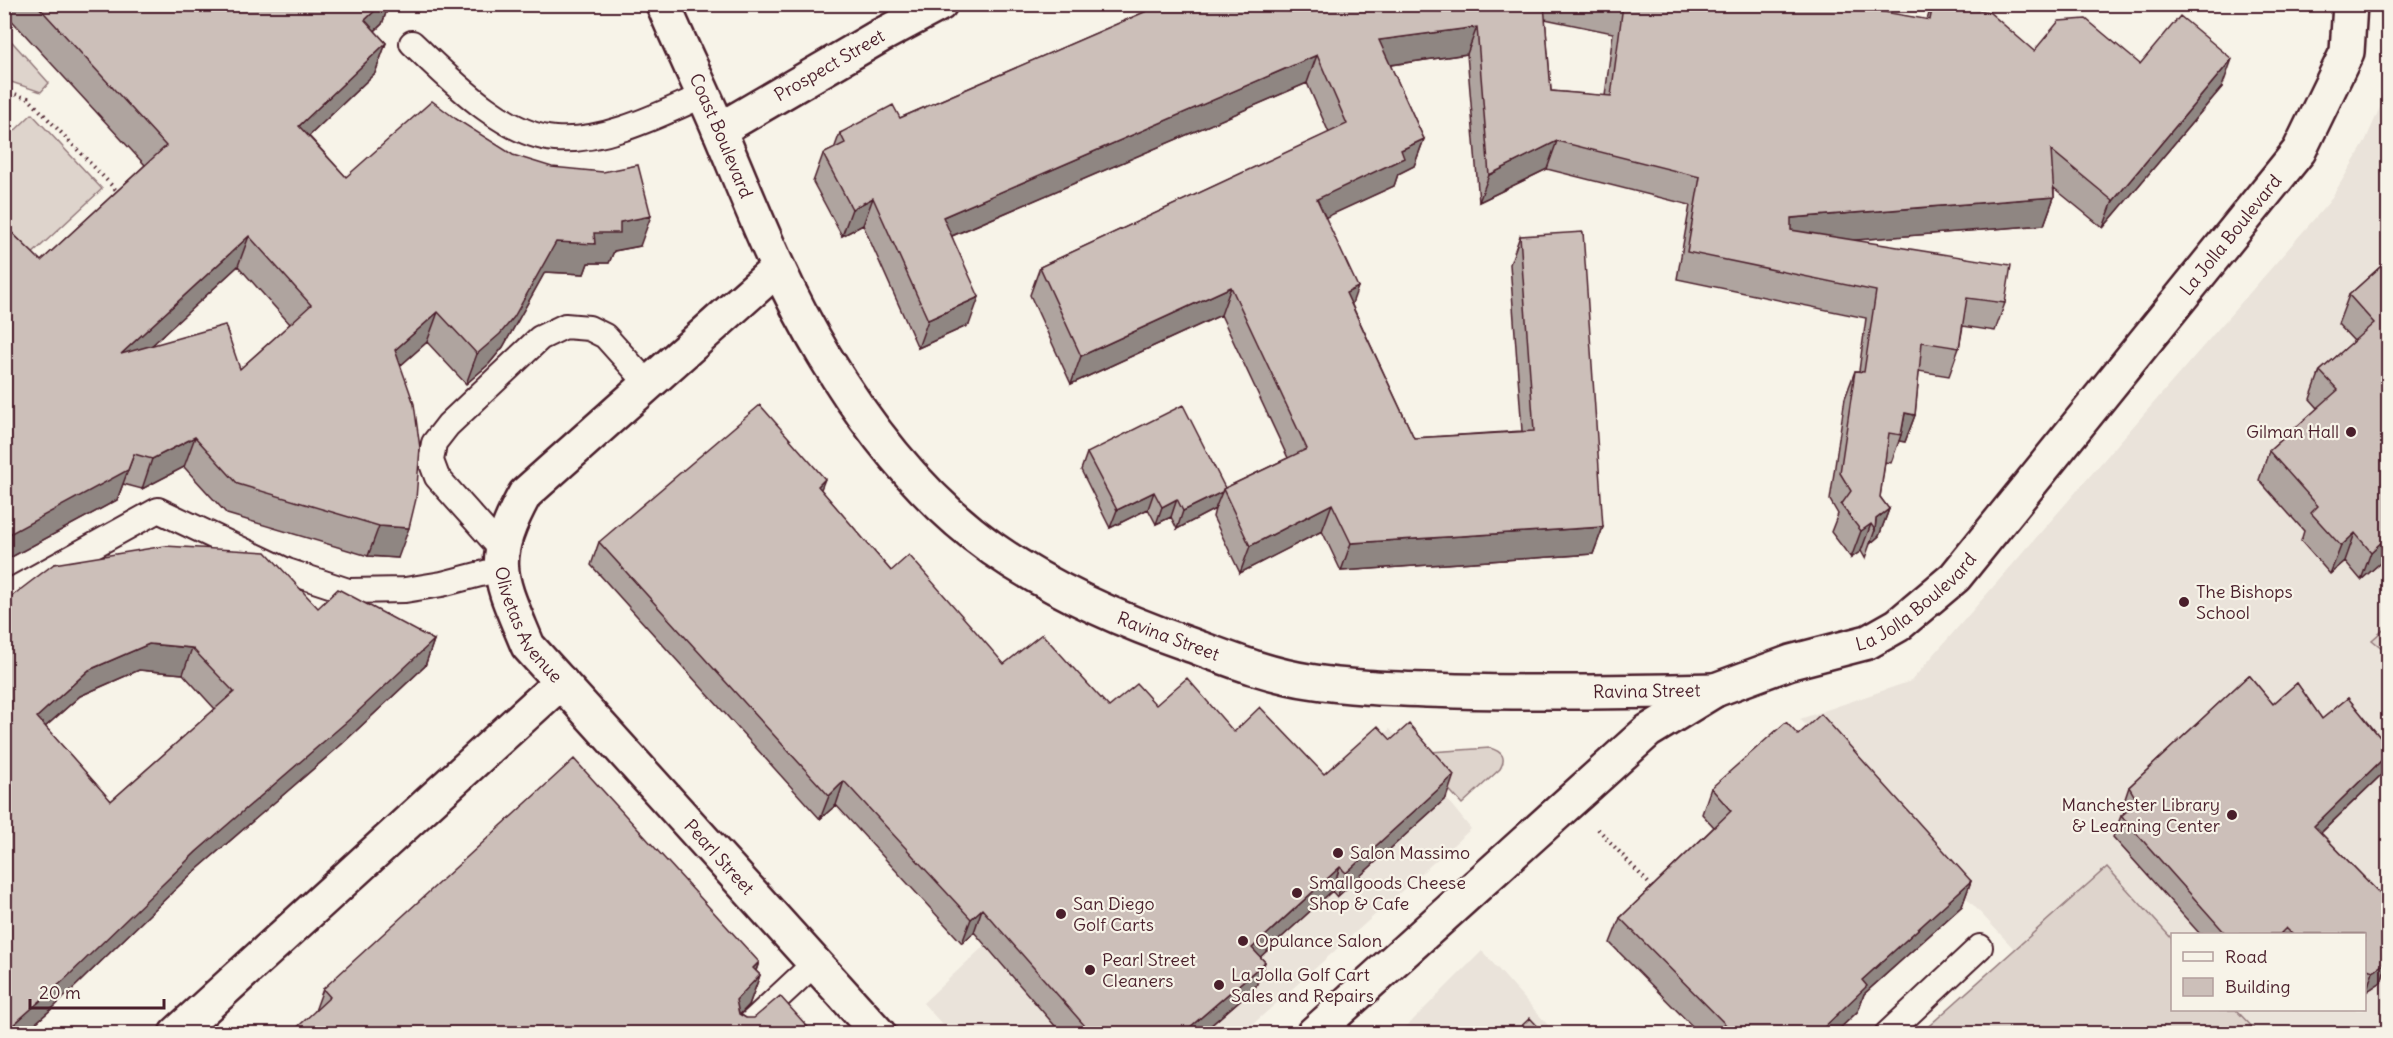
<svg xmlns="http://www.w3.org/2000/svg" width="2393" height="1038" font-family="Delius,sans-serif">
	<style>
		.built { fill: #eae3da; fill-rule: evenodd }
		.grass { fill: #ded4cc; stroke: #947a7c; stroke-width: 1.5 }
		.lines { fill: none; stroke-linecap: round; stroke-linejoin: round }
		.service-casing { stroke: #4a1f2b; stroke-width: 28 }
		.tertiary-casing { stroke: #4a1f2b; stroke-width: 38 }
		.secondary-casing { stroke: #4a1f2b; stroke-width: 38 }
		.path { stroke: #4a1f2b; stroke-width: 4; stroke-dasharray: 1.5 4.5; stroke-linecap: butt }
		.service { stroke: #f7f3e8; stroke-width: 24 }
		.tertiary { stroke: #f7f3e8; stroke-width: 33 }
		.secondary { stroke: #f7f3e8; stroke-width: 33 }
		.wall { fill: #afa49f; stroke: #4a1f2b; stroke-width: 1.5; fill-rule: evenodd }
		.shaded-wall { fill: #8f8682; stroke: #4a1f2b; stroke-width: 1.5 }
		.building { fill: #ccbfb9; stroke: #4a1f2b; stroke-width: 1.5; fill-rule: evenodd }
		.poi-dot { fill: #4a1f2b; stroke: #f7f3e8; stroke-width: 2 }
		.labels { text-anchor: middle; stroke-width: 4.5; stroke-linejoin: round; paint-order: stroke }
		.street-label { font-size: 18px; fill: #4a1f2b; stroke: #f7f3e8 }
		.poi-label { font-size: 18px; fill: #4a1f2b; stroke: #f7f3e8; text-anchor: start }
	</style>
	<rect width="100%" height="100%" fill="#f7f3e8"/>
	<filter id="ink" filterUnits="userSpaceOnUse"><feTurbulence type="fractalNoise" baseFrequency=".0167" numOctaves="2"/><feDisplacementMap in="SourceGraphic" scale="12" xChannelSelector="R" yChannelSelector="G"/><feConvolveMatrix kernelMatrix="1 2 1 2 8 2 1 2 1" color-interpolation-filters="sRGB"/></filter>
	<g filter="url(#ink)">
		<path class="built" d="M2388 89V1033H1921L2015 950 1800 719 1911 681 2329 202 2364 144ZM2172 934H2364V1010H2172Z
			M1390 729 1471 829 1243 1033H950L923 1003 1104 834 1236 854Z
			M1482 951 1555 1033 1399 1034Z"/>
		<path class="grass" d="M5 34 49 83 41 92 5 80Z
			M32 114 102 189 15 270 5 259V140Z
			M2388 626V653L2372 640Z
			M1490 748C1502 752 1507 757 1500 769L1462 804 1416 753Z
			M2107 867 2172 939V1010H2236L2258 1033H1921Z"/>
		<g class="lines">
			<g class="service-casing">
				<path id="service" d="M412 43C449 78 503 135 555 139 604 143 661 114 704 95
					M502 550 437 477 431 461 434 443 448 425 540 338 565 326 589 328 605 336 649 385
					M4 595 158 510 287 571 348 591 405 590 442 584 500 569
					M739 1034 815 963
					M1887 1034 1980 947"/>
			</g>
			<g class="tertiary-casing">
				<g id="tertiary">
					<path id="s1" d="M663 4C681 47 702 89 720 132 752 208 781 284 824 355 867 427 924 500 993 549 1053 591 1119 620 1188 644 1226 658 1268 675 1309 681 1357 689 1407 689 1456 691 1542 693 1628 692 1715 690"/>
					<path id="s2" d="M719 130 880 36 940 4"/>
					<path id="s3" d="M777 269 525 494C487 563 500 578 528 646L879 1034"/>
					<path d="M176 1034 561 682"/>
				</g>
			</g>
			<g class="secondary-casing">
				<g id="secondary">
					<path id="s4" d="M1313 1034 1648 731 1715 690 1791 662 1868 642 1898 625 1955 577 2299 151 2347 52 2350 4"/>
				</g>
			</g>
			<path class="path" d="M4 91 28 98 116 190
				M1598 829 1654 889"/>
			<use href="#service" class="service"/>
			<use href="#tertiary" class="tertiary"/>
			<use href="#secondary" class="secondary"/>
		</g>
		<path class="wall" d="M4 4H389L382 24 375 31 386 43 375 73 309 136 346 177 456 119 640 246 614 251 609 263H588L584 274 545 272 503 347 489 364 466 384 427 342 400 366 398 558 368 556 227 514 184 467 142 489 123 484 117 500 4 561V225L41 261 145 165 4 12ZM238 266 290 324 240 369 152 345Z
			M1163 4H1838L1927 20 1932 4H1948L2034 51 2140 64 2222 87 2103 228 2054 188V197L2044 225 1853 240 2005 303 1995 331 1963 326 1959 348 1949 376 1919 371 1915 415 1905 442 1899 441 1891 463 1885 462 1880 497 1889 509 1879 536 1870 544 1865 558 1861 551 1851 558 1831 532 1838 514 1830 500 1845 398 1855 371H1859L1866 318 1677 279 1690 205 1547 169 1479 202 1467 54 1390 65 1424 139 1414 166 1398 174 1394 186 1325 217 1352 305 1414 438 1522 431 1510 264 1520 236 1603 527 1593 554 1341 571 1322 531 1240 573 1213 517 1215 509 1177 529 1171 517 1156 524 1148 509 1110 528 1081 470 1087 453 1225 488 1288 458 1221 315 1071 384 1030 295 1040 267 1329 133 1307 83 952 236 969 325 918 348 863 225 842 236 813 182 823 154 834 149 840 133 900 118ZM1545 19 1613 33 1605 96 1551 91Z
			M2388 260V556L2361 580 2345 561 2330 574 2301 541 2304 531 2259 480 2269 451 2318 408 2310 399 2320 371 2354 341 2338 324 2349 295Z
			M821 490 891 571 1004 664 1109 707 1156 705 1234 732 1324 774 1446 798 1337 897 1332 891 1260 957 1265 962 1256 986 1201 1034H1062L974 932 962 943 836 805 820 819 591 565 599 542Z
			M4 602 318 608 434 640 425 666 342 744 187 878 55 1006 23 1034H4ZM139 670 183 674 215 709 111 801 45 727 80 696Z
			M2249 675 2273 704 2297 683 2322 719 2348 698 2388 747V759L2384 772 2321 833 2388 902V962L2381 982 2366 992 2364 991V934H2200L2113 837 2121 816 2124 813 2122 808 2129 787Z
			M1711 788 1971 881 1962 906 1864 994 1858 1011 1834 1034H1700L1610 943 1620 918 1714 827 1702 814Z
			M759 962 756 971 760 975 749 1005 740 1014 746 1018 315 1011 323 989Z"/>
		<path class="shaded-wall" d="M382 4H389L382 24 354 50 365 20Z
			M1477 27 1467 54 1369 68 1379 40Z
			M386 43 375 73 288 156 299 126Z
			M1317 55 1307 83 933 244 943 217Z
			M2232 59 2222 87 2103 228 2113 201Z
			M1424 139 1414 166 1398 174 1394 186 1307 226 1317 199 1401 150Z
			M1557 141 1547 169 1479 202 1489 175Z
			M2054 197 2044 225 1781 246 1791 218Z
			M873 198 863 225 842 236 852 209Z
			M651 216 640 246 614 251 609 263H588L584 274 545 272 503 347 489 364 466 384 477 354 556 242 594 233 620 222Z
			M249 236 238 266 110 384 121 354Z
			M1231 287 1221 315 1071 384 1081 356Z
			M1358 287 1348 315 1346 293Z
			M979 297 969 325 918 348 928 320Z
			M438 312 427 342 384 380 395 350Z
			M1905 413 1915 415 1905 442 1899 441 1901 435Z
			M195 437 184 467 142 489 152 459Z
			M134 454 117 500 4 561V537Z
			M825 479 816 502 818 486Z
			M1154 492 1148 509 1110 528 1117 510Z
			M1222 492 1215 509 1177 529 1183 511Z
			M1177 499 1171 517 1156 524 1162 507Z
			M1332 504 1322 531 1240 573 1250 546Z
			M1889 509 1879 536 1870 544 1875 530 1876 519Z
			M1871 524 1861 551 1851 558 1861 531Z
			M379 526 409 528 398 558 368 556Z
			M1603 527 1593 554 1341 571 1351 543Z
			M2355 533 2345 561 2330 574 2341 546Z
			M2388 536V556L2361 580 2371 552Z
			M434 640 425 666 342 744 187 878 55 1006 23 1034H4L196 852Z
			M149 644 192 648 183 674 139 670 80 696 27 743 37 717 89 670Z
			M2388 754V759L2384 772 2306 847 2314 826Z
			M1454 775 1446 798 1337 897 1346 873Z
			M844 781 836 805 820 819 829 796Z
			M1340 867 1332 891 1244 972 1252 948Z
			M1971 881 1962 906 1864 994 1858 1011 1834 1034H1817L1862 980Z
			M982 909 974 932 962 943 971 919Z
			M2388 961 2381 982 2366 992 2373 971Z
			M759 962 751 984 760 975 749 1005 726 1029 736 1000 753 968Z
			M1265 962 1256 986 1201 1034H1182Z"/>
		<path class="building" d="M36 4H382L365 20 386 43 299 126 346 177 432 101 456 119 513 155 552 167 603 172 638 165 651 216 620 222V233H594L595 244 556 242 514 317 500 334 477 354 438 312 395 350 414 404 420 448 416 499 409 528 379 526 238 484 195 437 152 459 134 454 128 470 4 537V225L41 261 166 146ZM249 236 311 305 240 369 225 325 121 354Z
			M1163 4H1544L1551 91 1611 96 1623 5 1619 4H1838L1930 20 1933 4H1948L1989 12 2034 51 2059 21 2086 19 2140 64 2180 16 2232 59 2113 201 2051 150 2054 197 1791 218V230L2011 265 2005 303 1967 298 1959 348 1922 342 1915 415 1905 413 1901 435 1889 433 1880 497 1889 509 1876 519 1875 530 1871 524 1861 531 1841 505 1851 491 1840 473 1855 371 1864 372 1876 291 1687 252 1700 177 1557 141 1489 175 1477 27 1379 40 1424 139 1401 150 1404 158 1317 199 1358 287 1346 293 1414 438 1534 431 1520 236 1583 232 1603 527 1351 543 1332 504 1250 546 1223 489 1307 449 1231 287 1081 356 1040 267 1347 124 1317 55 943 217 979 297 928 320 873 198 852 209 823 154 845 143 840 133 893 105 900 118Z
			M2388 260V536L2371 552 2355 533 2341 546 2311 513 2318 506 2269 451 2338 390 2320 371 2374 323 2349 295Z
			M760 405 825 479 818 486 891 571 909 555 1004 664 1042 634 1109 707 1137 684 1156 705 1187 678 1234 732 1260 707 1324 774 1378 726 1391 740 1409 724 1454 775 1346 873 1340 867 1252 948 1265 962 1182 1034H1092L982 909 971 919 844 781 829 796 599 542Z
			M1183 405 1225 488 1223 489 1222 492 1183 511 1177 499 1162 507 1154 492 1117 510 1087 453Z
			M165 546 266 552 318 608 338 589 434 640 351 718 196 852 64 980 4 1033V602L54 564ZM149 644 192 648 234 692 111 801 37 717 89 670Z
			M2249 675 2273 704 2297 683 2322 719 2348 698 2388 747V754L2314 826 2388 902V961L2373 971 2364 968V934H2292L2286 928 2280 934H2226L2121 816 2138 802 2129 787Z
			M1821 714 1971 881 1862 980 1867 986 1817 1034H1735L1620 918 1731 811 1711 788 1786 722 1798 735Z
			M574 759 759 962 753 968 760 975 736 1000 739 1014 746 1018H754L780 996 814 1034H290L330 997 323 989Z
			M1530 1018 1545 1034H1513Z"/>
	</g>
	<g class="poi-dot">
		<circle cx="2351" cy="432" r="6"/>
		<circle cx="2184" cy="602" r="6"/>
		<circle cx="2232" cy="815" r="6"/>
		<circle cx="1338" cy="853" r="6"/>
		<circle cx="1297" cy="893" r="6"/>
		<circle cx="1061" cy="914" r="6"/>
		<circle cx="1243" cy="941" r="6"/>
		<circle cx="1090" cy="970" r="6"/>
		<circle cx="1219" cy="985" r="6"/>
	</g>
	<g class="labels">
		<g class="street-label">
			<text dy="6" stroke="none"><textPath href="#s2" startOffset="128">Prospect Street</textPath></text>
			<text dy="6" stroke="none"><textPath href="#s1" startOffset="144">Coast Boulevard</textPath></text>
			<text dy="6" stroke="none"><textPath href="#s4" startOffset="1239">La Jolla Boulevard</textPath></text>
			<text dy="6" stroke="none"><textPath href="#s4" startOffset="753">La Jolla Boulevard</textPath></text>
			<text dy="6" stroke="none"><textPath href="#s3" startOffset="480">Olivetas Avenue</textPath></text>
			<text dy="6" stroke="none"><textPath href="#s1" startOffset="842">Ravina Street</textPath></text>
			<text dy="6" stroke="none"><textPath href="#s1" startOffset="1328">Ravina Street</textPath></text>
			<text dy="6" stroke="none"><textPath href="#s3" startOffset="784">Pearl Street</textPath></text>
		</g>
		<g class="poi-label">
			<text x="2339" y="438" text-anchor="end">Gilman Hall</text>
			<text x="2196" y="598">The Bishops<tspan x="2196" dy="21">School</tspan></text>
			<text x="2220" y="811" text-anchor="end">Manchester Library<tspan x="2220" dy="21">&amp; Learning Center</tspan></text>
			<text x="1350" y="859">Salon Massimo</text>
			<text x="1309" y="889">Smallgoods Cheese<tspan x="1309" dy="21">Shop &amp; Cafe</tspan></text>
			<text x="1073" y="910">San Diego<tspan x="1073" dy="21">Golf Carts</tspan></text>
			<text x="1255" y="947">Opulance Salon</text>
			<text x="1102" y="966">Pearl Street<tspan x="1102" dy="21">Cleaners</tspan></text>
			<text x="1231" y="981">La Jolla Golf Cart<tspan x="1231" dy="21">Sales and Repairs</tspan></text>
		</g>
	</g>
	<rect width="2393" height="1038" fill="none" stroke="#f7f3e8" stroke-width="24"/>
	<rect x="12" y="12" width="2369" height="1014" fill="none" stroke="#4a1f2b" stroke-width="2" filter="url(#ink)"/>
	<rect x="2171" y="933" width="195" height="78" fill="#f7f3e8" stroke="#b29e9c" stroke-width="1.5"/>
	<rect x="2183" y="952" width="30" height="9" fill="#f7f3e8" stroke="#b29e9c" stroke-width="1.5"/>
	<text x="2225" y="963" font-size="18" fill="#4a1f2b">Road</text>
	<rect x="2183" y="978" width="30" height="18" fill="#ccbfb9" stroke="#b29e9c" stroke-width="1.5"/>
	<text x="2225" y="993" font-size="18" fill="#4a1f2b">Building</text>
	<path d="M30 999v9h134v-9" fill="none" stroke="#4a1f2b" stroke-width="3"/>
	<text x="39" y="999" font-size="18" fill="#4a1f2b" stroke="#f7f3e8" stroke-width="4.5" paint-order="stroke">20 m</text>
</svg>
